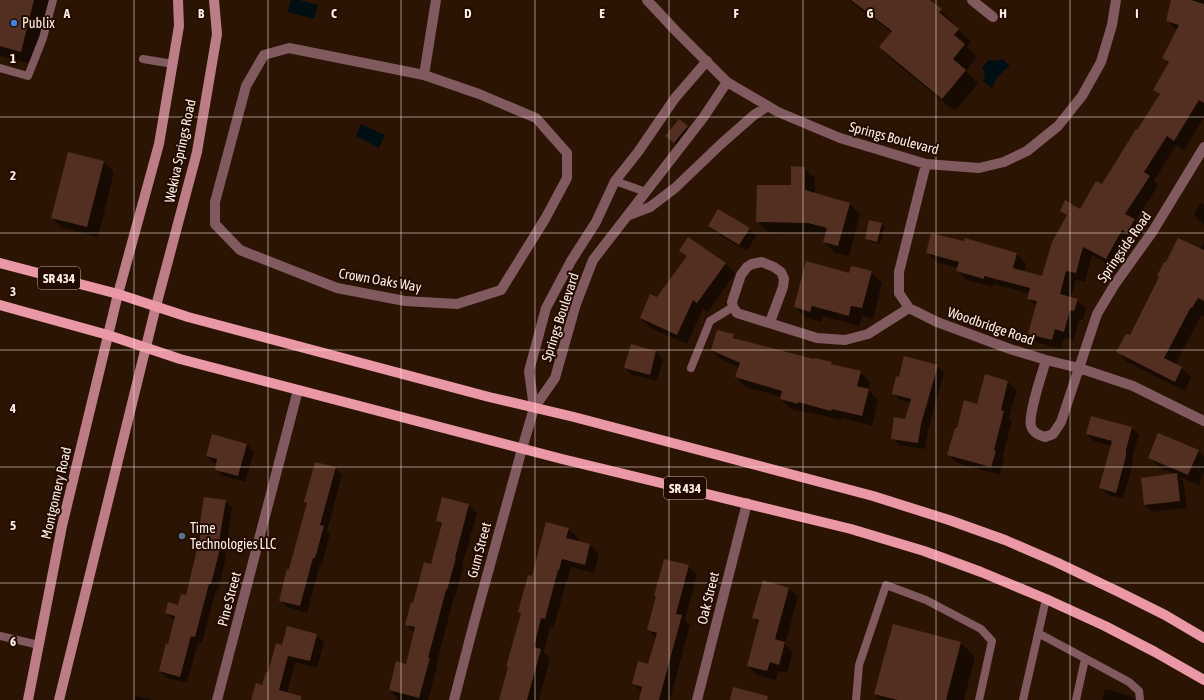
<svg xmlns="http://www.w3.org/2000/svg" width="1204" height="700" font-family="'Asap Condensed',sans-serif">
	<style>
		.water { fill: #000f14 }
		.shadow { fill: #0007 }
		.building { fill: #522f21 }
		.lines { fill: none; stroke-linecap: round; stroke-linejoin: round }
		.lane { stroke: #815a60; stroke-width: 8 }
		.street { stroke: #815a60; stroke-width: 10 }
		.secondary { stroke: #bc7d87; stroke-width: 10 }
		.primary { stroke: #ea98a5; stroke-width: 10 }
		.grid { fill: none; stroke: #fdefe7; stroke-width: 1; stroke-opacity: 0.55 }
		.shop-dot { fill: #3f7fe0; stroke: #220b00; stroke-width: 1.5 }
		.service-dot { fill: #5c6f8a; stroke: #220b00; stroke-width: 1.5 }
		.labels { text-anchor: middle; stroke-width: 4; stroke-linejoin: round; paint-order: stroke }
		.shield { fill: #220b00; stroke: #bbaba2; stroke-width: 1 }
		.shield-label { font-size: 13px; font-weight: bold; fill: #fdefe7 }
		.poi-label { font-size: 14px; fill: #fdefe7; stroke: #220b00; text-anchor: start }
		.street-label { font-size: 14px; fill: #fdefe7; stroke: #220b00 }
		.grid-label { font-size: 13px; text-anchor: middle; font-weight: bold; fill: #fdefe7; stroke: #220b00; stroke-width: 4; stroke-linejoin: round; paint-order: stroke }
	</style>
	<rect width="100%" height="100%" fill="#2c1404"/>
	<path class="water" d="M291 0H299L318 5 314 19 288 12Z
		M1002 59 1010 66C1001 72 996 78 992 88L983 81 985 74 982 68 989 60 997 61Z
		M361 124 385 135 379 148 356 136Z"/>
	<path class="shadow" d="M0 0H52L35 65 0 56Z
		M849 0H929L953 22 952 24 971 42 967 47 977 57 966 71 978 83 955 111 892 60 880 47 892 33Z
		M1172 0H1204V117L1184 150 1176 145 1154 181 1158 186 1135 221 1143 229 1137 241 1131 238 1115 268 1092 255 1085 282 1076 280 1071 298 1077 300 1086 309 1083 320 1079 319 1074 340 1064 338 1061 349 1039 343 1029 334 1037 307 1028 298 1030 294 994 284 993 287 967 280 957 271 958 268 936 262 927 253 1017 254 1026 264 1024 272 1043 277 1067 216 1061 210H1081L1102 186 1138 131 1160 95 1155 90 1169 64 1163 58 1177 30 1167 21Z
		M679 120 694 134 681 149 666 136Z
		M104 162 114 172 98 237 63 228 52 218Z
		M804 168 815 178V194L849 203 860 214 849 256 835 253 825 242 826 235 820 233 768 232 757 221 792 186Z
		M1200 203 1204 205V225L1194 215Z
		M881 224 885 227 880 244 870 242 866 239Z
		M709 226 749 229 756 236 747 251 716 233Z
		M1204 242V315L1203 317 1201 316 1175 365 1181 368 1191 377 1185 391 1127 362 1118 352 1200 249Z
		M680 250 725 264 735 273 708 312 703 309 687 344 650 328 641 318 657 298 687 257Z
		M871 272 882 283 873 319 862 316 859 326 822 316 821 322 806 318 795 307 850 274Z
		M733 335 738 340 831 363 833 365 860 372 870 382 868 390 878 400 872 426 842 418 841 420 808 412V413L791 409 781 399 782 397 746 387 736 377 740 368 722 360 712 350Z
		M632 345 656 352 663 359 657 381 632 375 625 368Z
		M937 366 944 373 928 431 925 449 899 445 892 438 906 420 910 403 900 400 893 393Z
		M985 376 1008 382 1017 390 1009 418 1012 421 1002 459 1004 460 1000 475 957 463 948 454 958 430 977 405Z
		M1132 428 1139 435 1132 458 1133 463 1123 499 1108 495 1100 488 1112 446 1094 441 1087 434Z
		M247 444 254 452 245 482 223 476 216 469 217 463H214L207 456Z
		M1198 451 1204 457V473L1199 485 1178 476 1183 481 1187 508 1152 512 1145 505 1142 479 1175 474 1160 468 1149 457Z
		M335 468 342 475 327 531 330 534 322 565 320 564 307 613 287 607 280 600 290 570 307 504 306 502Z
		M443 498 469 505 477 513 462 566 463 567 455 597H454L436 666 437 667 428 700H397V698L390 690 407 665 415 633 406 624 413 604 431 565 442 526 437 521Z
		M225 501 232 508 225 555 226 557 218 591 216 590 202 643 198 642 187 683 167 678 160 671 175 621 166 613 179 606 187 597 203 530 200 528Z
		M569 529 578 538 577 542 590 545 599 554 594 573 571 567 568 579H567L554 627H550L544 652 550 659 539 700H500L509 668 508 667 522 614 519 612 533 578Z
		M688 566 697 575 685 619 690 625 670 700H640L642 692 633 684 649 665 656 638 648 630 657 597 655 595Z
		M789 588 798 597 785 644 793 652 787 673 778 671 776 680 757 675 748 666 759 624 754 618Z
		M894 625 961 643 975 657 964 700H882L875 694Z
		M316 635 324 642 317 668 295 662 287 693 294 700H252L263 686 283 646Z
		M1105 689 1131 696 1135 700H1102Z
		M136 696 152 700H135Z"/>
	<path class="building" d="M0 0H34L21 52 0 46Z
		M851 0H930L942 9 939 12 959 29 954 35 965 44 953 59 966 70 942 99 879 47 892 31Z
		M1171 0H1191L1204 4V103L1199 100 1174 141 1167 136 1144 172 1150 176 1125 214 1135 219 1127 233 1122 230 1106 259 1083 247 1076 273 1066 271 1060 294 1078 299 1074 311 1070 310 1064 332 1055 329 1052 340 1028 334 1037 301 1027 299 1030 288 984 276V279L956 271 959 262 926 253 931 233 964 241 965 238 1017 253 1013 268 1042 276 1052 242 1067 215 1060 211 1065 200 1080 209 1096 181 1102 184 1136 129 1137 130 1160 94 1153 90 1169 62 1162 58 1179 25 1166 21Z
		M679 119 688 126 674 143 665 136Z
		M68 152 104 161 87 227 51 218Z
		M791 166 805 167V190L850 203 838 246 823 242 827 228 808 223 756 222 757 185H791Z
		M718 209 750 228 739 245 708 226Z
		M869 220 882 223 877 242 865 239Z
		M688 237 726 263 697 303 693 300 677 335 640 318 650 294 657 297 687 256 679 251Z
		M1178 238 1204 250V301L1198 298 1192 308 1191 307 1164 358 1182 367 1175 382 1116 352 1126 334 1130 335 1159 277 1157 276 1164 262H1166Z
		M806 261 849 273 851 266 872 271 862 308 851 306 849 316 812 306 810 312 794 307Z
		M717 330 734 334 733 338 814 359 815 358 832 362 831 364 861 371 857 386 869 389 862 416 832 409 831 411 798 402V404L780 399 782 391 735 377 740 363 711 350Z
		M631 344 656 351 650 375 624 368Z
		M904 356 938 365 921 424 918 443 891 439 894 417 905 419 911 399 892 394 896 376 899 377Z
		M985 374 1008 381 1001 410 1004 411 994 450 996 451 991 467 947 455 955 428H957L964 400 977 404Z
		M1091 416 1132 427 1126 450V456L1116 493 1099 488 1112 441 1086 434Z
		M1158 433 1199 450 1188 475 1148 458Z
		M212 434 247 444 238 476 215 470 217 459 206 456Z
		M315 462 336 467 320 525 324 526 315 558H313L300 606 279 601 287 569H289L307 503 304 502Z
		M1177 473 1180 501 1144 505 1141 478Z
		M204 497 226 500 218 548 220 549 211 584H209L195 637 191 636 180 677 159 671 166 643 168 644 175 616 165 613 168 602 178 605 181 594 186 595 202 529 199 528Z
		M442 497 469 504 455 558H456L447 590H446L428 658H430L419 698 389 690 396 661 406 664 415 627 405 625 411 602 413 603 424 562 431 564 442 523 436 521Z
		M546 522 569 528 566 538 590 544 585 565 562 559 559 570H558L545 619 541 618 534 647 541 649 527 700H499L508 667H506L521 613 518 612 528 575 532 576Z
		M664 559 689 565 676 614 682 615 659 700H639L642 687 632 684 638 661 648 664 657 633 647 630 656 596H654Z
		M763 580 789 588 775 639 785 642 779 665 770 662 767 671 747 666 759 620 752 618Z
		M893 624 961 642 946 700H897L874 694Z
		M287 626 317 634 310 661 288 656 279 690 301 696V700H251L256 683 262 685 266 672 268 673 276 643 282 645Z
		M733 687 768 696 767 700H730Z"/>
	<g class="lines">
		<path class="lane" d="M143 59 173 64
			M0 68 28 76 43 38 53 0
			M615 181 646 192
			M691 368 710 321 733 307
			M1038 633 1129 682 1139 691 1140 700
			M0 636 39 645
			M856 700 859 665 886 585 926 600 981 629 992 641 979 700
			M1023 700 1046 599
			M1076 700 1085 659"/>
		<path class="street" d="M647 0 675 30 727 82 778 112 840 138 926 164 979 168 1004 162 1027 151 1058 126 1082 96 1101 62 1112 25 1116 0
			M972 0 993 17
			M289 48 424 75 479 94 536 118 567 153V178L545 219 501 290 457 304 405 301 337 288 240 250 215 224V202L246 86 264 55Z
			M424 75 436 0
			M926 164 899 272V293L909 308 937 322 1010 349 1046 360 1079 368 1133 386 1204 421
			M629 215 650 207 675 188 721 144 754 115 768 106
			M770 322 783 287 784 279 781 272 774 267 762 262 752 264 747 267 741 275 732 302 733 307 737 313 817 338 845 340 868 334 909 308
			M1046 360C1042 374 1028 414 1031 426 1033 433 1039 435 1045 437L1053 434 1061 422 1097 314 1115 284 1153 231 1204 147
			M534 408 529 371 546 308 571 261 596 222 615 181 638 152 675 98 707 61
			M217 700 298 390
			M454 700 474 623 522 449 534 408 555 378 576 304 593 260 703 118 727 82
			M697 700 747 503"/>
		<path class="secondary" d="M28 700 62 526 118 294 159 144 179 26 178 0
			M59 700 156 306 197 152 217 34 214 0"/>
		<path class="primary" d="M0 263 118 294 188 317 489 397 574 417 873 496 949 520 1005 540 1056 562 1119 592 1165 615 1204 638
			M0 305 108 335 180 359 562 459 851 529 924 551 981 572 1046 599 1105 626 1155 652 1204 680"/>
	</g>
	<path class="grid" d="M134 0V700M268 0V700M401 0V700M535 0V700M669 0V700M803 0V700M936 0V700M1070 0V700M0 117H1204M0 233H1204M0 350H1204M0 467H1204M0 583H1204"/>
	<circle class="shop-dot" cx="14" cy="23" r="4"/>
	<circle class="service-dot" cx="182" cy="536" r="4"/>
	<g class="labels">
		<g class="shield">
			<rect x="38" y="267" width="42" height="22" rx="3"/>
			<rect x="664" y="477" width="42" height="22" rx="3"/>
		</g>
		<g class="shield-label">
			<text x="59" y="283">SR 434</text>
			<text x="685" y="493">SR 434</text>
		</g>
		<g class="poi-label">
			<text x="22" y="28">Publix</text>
			<text x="190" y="533">Time<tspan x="190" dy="16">Technologies LLC</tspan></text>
		</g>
		<g class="street-label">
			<text transform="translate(894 138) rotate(15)" y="5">Springs Boulevard</text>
			<text transform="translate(180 151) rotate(-78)" y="5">Wekiva Springs Road</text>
			<text transform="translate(1124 247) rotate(-55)" y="5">Springside Road</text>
			<text transform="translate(380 280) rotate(10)" y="5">Crown Oaks Way</text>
			<text transform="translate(560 317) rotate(-72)" y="5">Springs Boulevard</text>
			<text transform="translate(991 326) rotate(19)" y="5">Woodbridge Road</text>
			<text transform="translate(56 493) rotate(-77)" y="5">Montgomery Road</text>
			<text transform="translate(479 550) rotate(-75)" y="5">Gum Street</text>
			<text transform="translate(708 598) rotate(-76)" y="5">Oak Street</text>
			<text transform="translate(229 599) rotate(-75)" y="5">Pine Street</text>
		</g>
	</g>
	<g class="grid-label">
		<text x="67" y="18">A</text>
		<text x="201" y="18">B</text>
		<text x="334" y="18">C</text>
		<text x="468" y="18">D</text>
		<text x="602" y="18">E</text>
		<text x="736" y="18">F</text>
		<text x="870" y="18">G</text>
		<text x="1003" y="18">H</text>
		<text x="1137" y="18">I</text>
		<text x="13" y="63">1</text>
		<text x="13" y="180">2</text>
		<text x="13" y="296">3</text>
		<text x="13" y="413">4</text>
		<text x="13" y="530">5</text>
		<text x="13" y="646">6</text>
	</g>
</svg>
